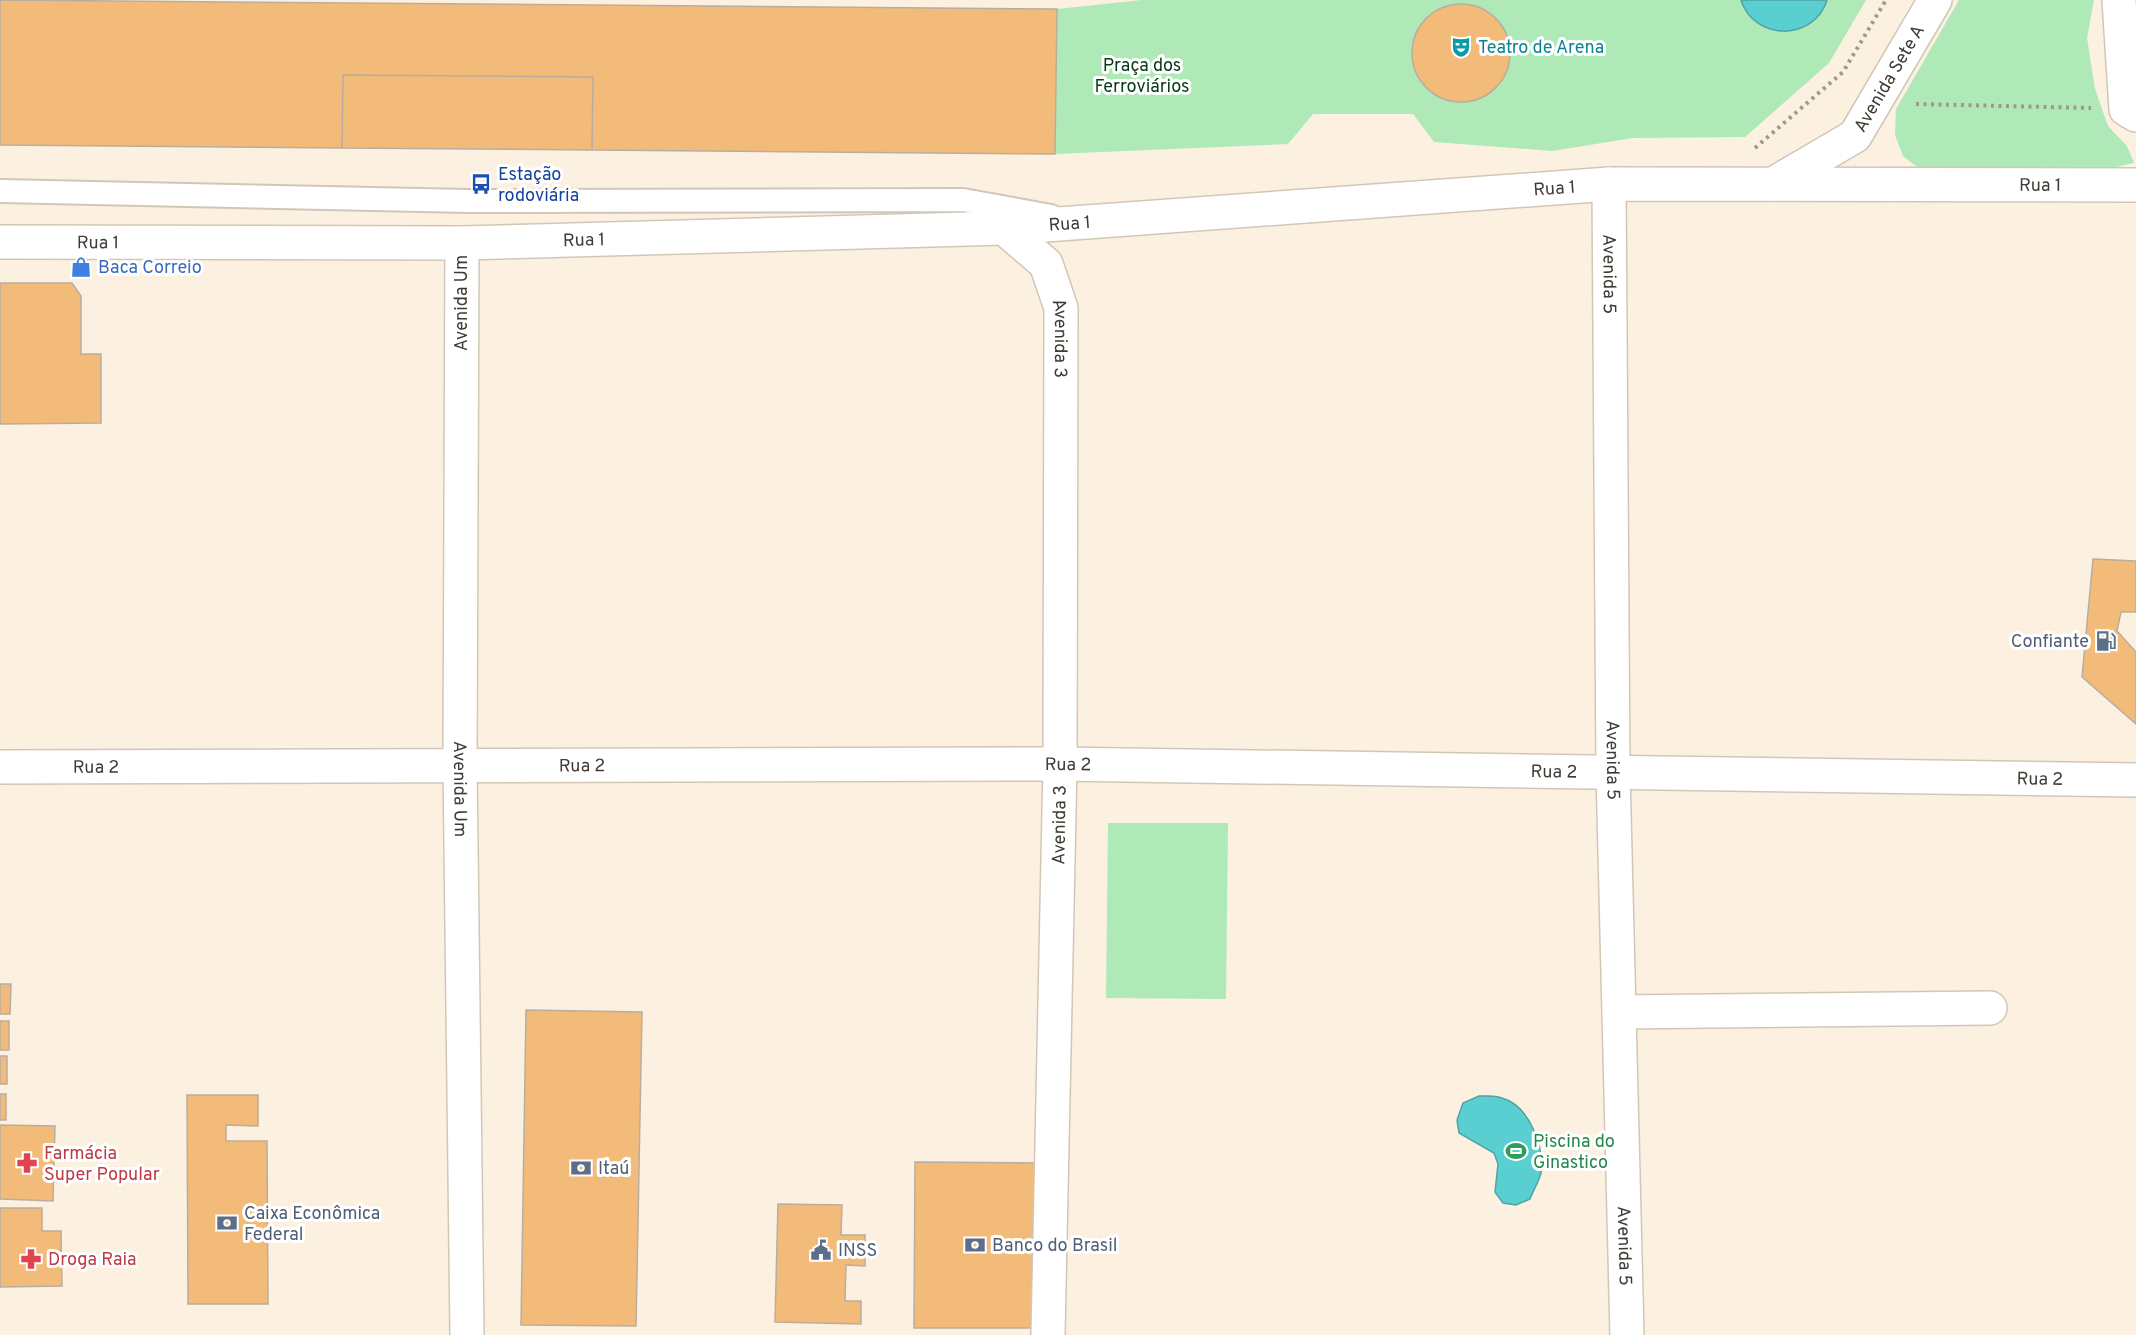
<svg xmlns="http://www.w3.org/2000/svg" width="2136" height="1335" font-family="Overpass,sans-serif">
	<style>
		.green { fill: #afe9b7 }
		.water { fill: #5acfd2; stroke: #52a3a3; stroke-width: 1.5 }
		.building { fill: #f2bb79; stroke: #b9ad9f; stroke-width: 1.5 }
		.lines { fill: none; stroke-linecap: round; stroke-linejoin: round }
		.lane-casing { stroke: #d2c6b8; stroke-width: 26 }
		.street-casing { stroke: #d2c6b8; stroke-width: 36 }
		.secondary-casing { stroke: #d2c6b8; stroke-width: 36 }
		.path { stroke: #a1988d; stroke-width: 4; stroke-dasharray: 3 4.5; stroke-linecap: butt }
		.lane { stroke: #fff; stroke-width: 22 }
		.street { stroke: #fff; stroke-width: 33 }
		.secondary { stroke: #fff; stroke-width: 33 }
		.labels { text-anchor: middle; stroke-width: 6; stroke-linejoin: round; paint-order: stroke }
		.culture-label { font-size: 18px; fill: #0d838f; stroke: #fff; text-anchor: start }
		.park-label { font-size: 18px; fill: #063915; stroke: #fff }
		.street-label { font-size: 18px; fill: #403b35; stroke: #fff }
		.transit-label { font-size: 18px; fill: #164399; stroke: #fff; text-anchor: start }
		.shop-label { font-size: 18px; fill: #366cbe; stroke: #fff; text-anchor: start }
		.service-label { font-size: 18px; fill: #4e5e75; stroke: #fff; text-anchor: start }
		.leisure-label { font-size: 18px; fill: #27864d; stroke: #fff; text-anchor: start }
		.health-label { font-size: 18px; fill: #be3a42; stroke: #fff; text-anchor: start }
	</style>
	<rect width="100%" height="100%" fill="#fcf0e1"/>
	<path class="green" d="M1142 0H1866L1829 63 1745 137 1633 138 1552 151 1434 142 1413 114H1313L1288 144 1055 154 1057 9Z
		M1959 0H2094L2087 38 2095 89 2108 126 2127 146 2134 163 2102 170H1921L1903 156 1895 135 1896 109Z
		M1108 823H1228L1226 999 1106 998Z"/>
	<path class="water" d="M1741 0H1827C1814 42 1754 41 1741 0Z
		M1479 1096C1486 1096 1495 1095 1502 1098 1530 1106 1544 1147 1541 1173 1539 1181 1533 1191 1530 1199L1516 1205 1503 1203 1495 1192 1498 1164 1494 1153 1459 1133 1457 1120 1463 1103Z"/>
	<path class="building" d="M0 0 1057 9 1055 154 592 150 593 77 343 75 342 148 0 145Z
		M1412 53a49 49 0 1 1 98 0a49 49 0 1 1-98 0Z
		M343 75 593 77 592 150 342 148Z
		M0 283H72L81 296V354H101V423L0 424Z
		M2093 559 2136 561V612H2121L2117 631 2136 652V724L2082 677Z
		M0 984H11L10 1014H0Z
		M526 1010 642 1012 636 1326 521 1325Z
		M0 1021H9V1050H0Z
		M0 1056H7V1084H0Z
		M0 1094H6V1120H0Z
		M187 1095H258V1126L226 1125V1141H267L268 1304H188Z
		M0 1125 55 1126 53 1201 0 1199Z
		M915 1162 1035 1163 1034 1328H914Z
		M778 1204 842 1205 841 1235H865V1266L846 1265 845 1301H861V1324L775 1322Z
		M0 1208H42V1231H61L62 1286 0 1287Z"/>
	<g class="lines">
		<g class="lane-casing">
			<path id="lane" d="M0 191 468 201 963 200 1051 216"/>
		</g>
		<g class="street-casing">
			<g id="street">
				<path id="s1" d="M1004 228 1046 264 1061 308 1060 764 1048 1335"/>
				<path id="s2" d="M462 243 460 764 467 1335"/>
				<path id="s3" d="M0 767 1060 764 2136 780"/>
				<path d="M1619 1012 1990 1008"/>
			</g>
		</g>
		<g class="secondary-casing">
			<g id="secondary">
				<path d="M2119 0 2126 109 2136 115"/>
				<path id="s4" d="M1609 184 1613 772 1627 1335"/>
				<path id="s5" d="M1773 184 1855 136 1935 0"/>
				<path id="s6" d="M0 242 462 243 1004 228 1609 184 2136 185"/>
			</g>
		</g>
		<path class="path" d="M1916 104 2091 108
			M1755 148 1843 72 1886 0"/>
		<use href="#lane" class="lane"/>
		<use href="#street" class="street"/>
		<use href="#secondary" class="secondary"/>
	</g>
	<defs>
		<g id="theatre-bare" transform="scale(1.62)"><path d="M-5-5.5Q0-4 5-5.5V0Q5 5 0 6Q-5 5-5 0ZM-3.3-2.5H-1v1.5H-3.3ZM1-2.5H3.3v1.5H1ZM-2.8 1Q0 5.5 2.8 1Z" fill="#0f9aa8" stroke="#fff" stroke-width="2.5" paint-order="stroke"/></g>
		<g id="bus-bare" transform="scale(1.62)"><path d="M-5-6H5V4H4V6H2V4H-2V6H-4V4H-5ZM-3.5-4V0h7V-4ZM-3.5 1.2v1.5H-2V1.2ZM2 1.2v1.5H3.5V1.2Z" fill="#1a4fb4" stroke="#fff" stroke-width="2.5" paint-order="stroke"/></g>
		<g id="shop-bare" transform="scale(1.62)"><path d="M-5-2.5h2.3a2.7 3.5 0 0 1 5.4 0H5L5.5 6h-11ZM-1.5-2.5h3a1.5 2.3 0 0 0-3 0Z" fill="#3f7fe0" stroke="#fff" stroke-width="2.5" paint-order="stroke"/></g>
		<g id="fuel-bare" transform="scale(1.62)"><path d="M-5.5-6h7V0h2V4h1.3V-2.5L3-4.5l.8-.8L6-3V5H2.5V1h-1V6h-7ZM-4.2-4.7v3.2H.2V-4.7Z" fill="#5c6f8a" stroke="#fff" stroke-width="2.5" paint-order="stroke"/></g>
		<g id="stadium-bare" transform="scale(1.62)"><path d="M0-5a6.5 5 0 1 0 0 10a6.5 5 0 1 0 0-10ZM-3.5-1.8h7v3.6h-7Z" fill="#2e9e5b" stroke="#fff" stroke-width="2.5" paint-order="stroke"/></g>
		<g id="pharmacy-bare" transform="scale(1.62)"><path d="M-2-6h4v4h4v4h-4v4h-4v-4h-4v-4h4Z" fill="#e0444e" stroke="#fff" stroke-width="2.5" paint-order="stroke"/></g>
		<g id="bank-bare" transform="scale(1.62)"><path d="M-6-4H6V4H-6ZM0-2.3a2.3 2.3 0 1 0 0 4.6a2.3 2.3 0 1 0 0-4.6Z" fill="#5c6f8a" stroke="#fff" stroke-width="2.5" paint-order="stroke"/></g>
		<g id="civic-bare" transform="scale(1.62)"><path d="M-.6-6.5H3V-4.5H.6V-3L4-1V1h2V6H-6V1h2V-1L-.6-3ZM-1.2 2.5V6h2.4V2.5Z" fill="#5c6f8a" stroke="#fff" stroke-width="2.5" paint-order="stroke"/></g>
	</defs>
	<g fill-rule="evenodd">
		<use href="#theatre-bare" x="1461" y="47"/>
		<use href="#bus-bare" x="481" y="184"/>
		<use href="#shop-bare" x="81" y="267"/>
		<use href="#fuel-bare" x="2106" y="641"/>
		<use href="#stadium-bare" x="1516" y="1151"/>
		<use href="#pharmacy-bare" x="27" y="1163"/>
		<use href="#bank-bare" x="581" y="1168"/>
		<use href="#bank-bare" x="227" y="1223"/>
		<use href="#bank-bare" x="975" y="1245"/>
		<use href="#civic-bare" x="821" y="1250"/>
		<use href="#pharmacy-bare" x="31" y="1259"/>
	</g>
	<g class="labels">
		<g class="culture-label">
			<text x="1478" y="53">Teatro de Arena</text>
		</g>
		<g class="park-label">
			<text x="1142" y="71">Praça dos<tspan x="1142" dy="21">Ferroviários</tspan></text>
		</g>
		<g class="street-label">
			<text dy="6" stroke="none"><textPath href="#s5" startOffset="162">Avenida Sete A</textPath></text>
			<text dy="6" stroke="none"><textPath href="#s6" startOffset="2042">Rua 1</textPath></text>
			<text dy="6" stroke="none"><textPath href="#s6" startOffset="1556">Rua 1</textPath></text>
			<text dy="6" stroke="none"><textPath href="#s6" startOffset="1070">Rua 1</textPath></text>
			<text dy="6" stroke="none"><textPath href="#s6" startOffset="584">Rua 1</textPath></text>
			<text dy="6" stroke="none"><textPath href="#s6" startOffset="98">Rua 1</textPath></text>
			<text dy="6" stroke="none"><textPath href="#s4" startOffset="90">Avenida 5</textPath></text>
			<text transform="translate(461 303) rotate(-90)" y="6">Avenida Um</text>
			<text dy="6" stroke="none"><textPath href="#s1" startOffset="132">Avenida 3</textPath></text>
			<text dy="6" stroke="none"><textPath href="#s4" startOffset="576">Avenida 5</textPath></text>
			<text dy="6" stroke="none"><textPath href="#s3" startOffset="582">Rua 2</textPath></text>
			<text dy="6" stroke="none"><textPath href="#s3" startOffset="1068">Rua 2</textPath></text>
			<text dy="6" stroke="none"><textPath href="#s3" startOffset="96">Rua 2</textPath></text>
			<text dy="6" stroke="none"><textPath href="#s3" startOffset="1554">Rua 2</textPath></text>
			<text dy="6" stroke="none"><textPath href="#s3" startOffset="2040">Rua 2</textPath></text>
			<text dy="6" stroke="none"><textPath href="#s2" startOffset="546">Avenida Um</textPath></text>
			<text transform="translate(1059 825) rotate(-89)" y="6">Avenida 3</text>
			<text dy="6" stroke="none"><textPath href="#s4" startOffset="1062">Avenida 5</textPath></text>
		</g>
		<g class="transit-label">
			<text x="498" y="180">Estação<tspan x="498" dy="21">rodoviária</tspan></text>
		</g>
		<g class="shop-label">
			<text x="98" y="273">Baca Correio</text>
		</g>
		<g class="service-label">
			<text x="2089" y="647" text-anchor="end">Confiante</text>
			<text x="598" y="1174">Itaú</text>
			<text x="244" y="1219">Caixa Econômica<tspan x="244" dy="21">Federal</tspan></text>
			<text x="992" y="1251">Banco do Brasil</text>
			<text x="838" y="1256">INSS</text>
		</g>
		<g class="leisure-label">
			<text x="1533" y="1147">Piscina do<tspan x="1533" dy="21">Ginastico</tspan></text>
		</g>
		<g class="health-label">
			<text x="44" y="1159">Farmácia<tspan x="44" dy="21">Super Popular</tspan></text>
			<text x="48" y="1265">Droga Raia</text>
		</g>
	</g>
</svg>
